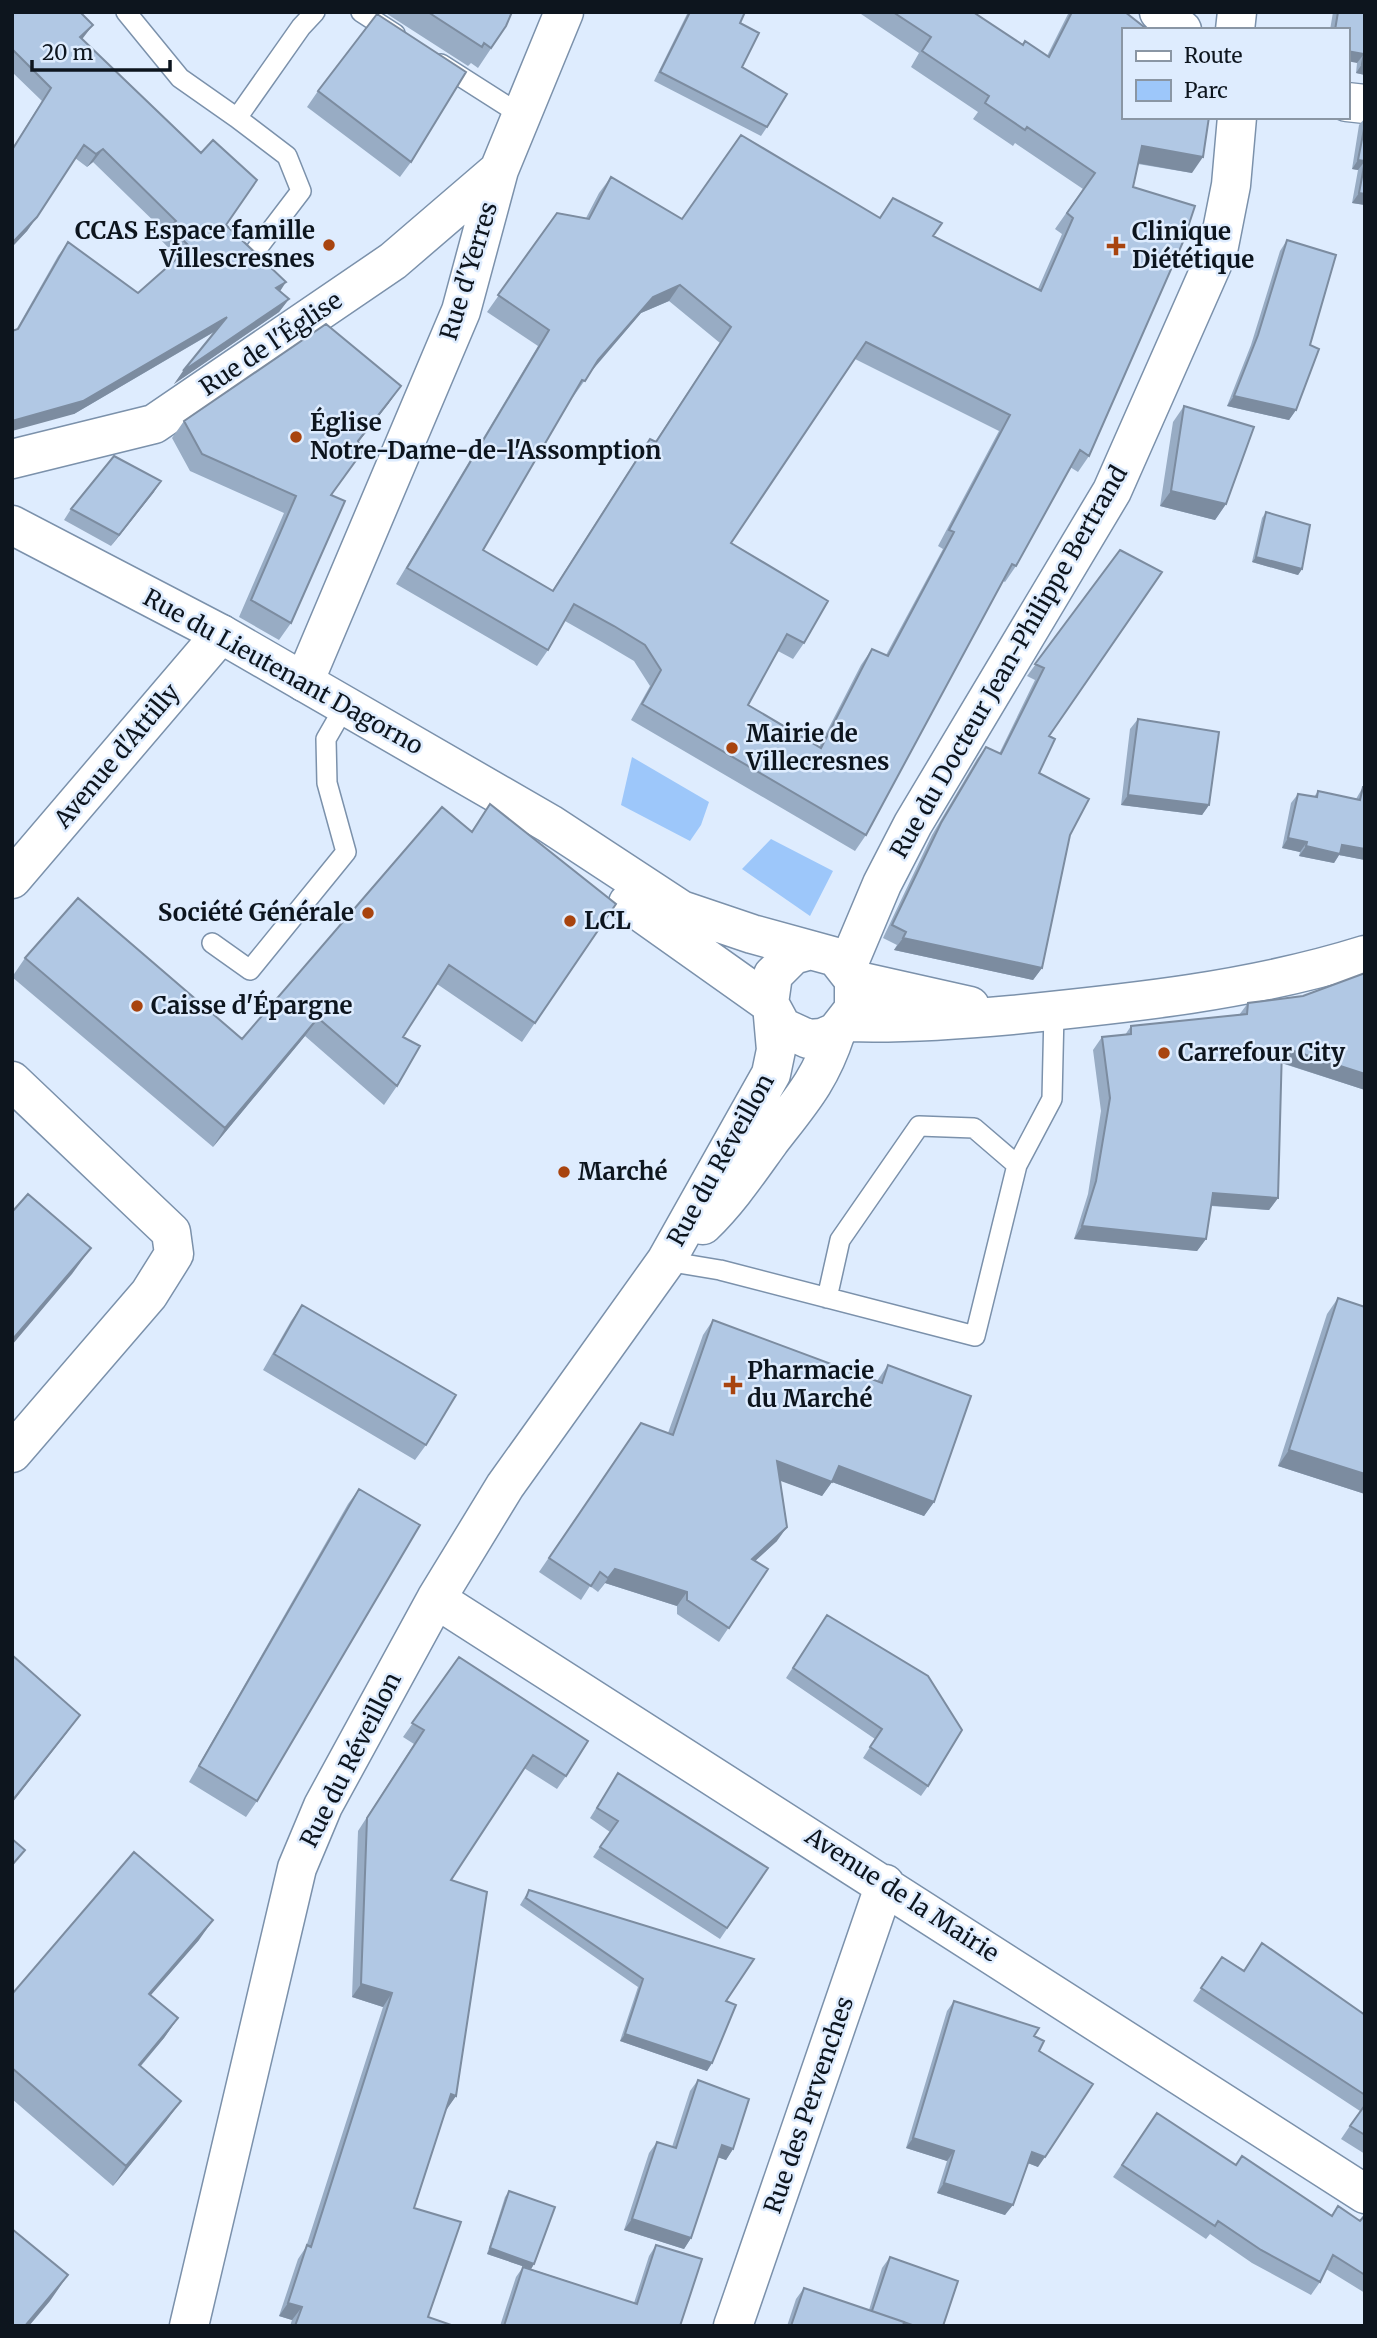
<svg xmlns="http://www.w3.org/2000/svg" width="1377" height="2338" font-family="Merriweather,serif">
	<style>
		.green { fill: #9dc7fa }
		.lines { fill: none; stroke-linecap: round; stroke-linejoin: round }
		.lane-casing { stroke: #7b91ab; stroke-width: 22 }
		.street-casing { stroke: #7b91ab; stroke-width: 41 }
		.secondary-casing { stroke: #7b91ab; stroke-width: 41 }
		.lane { stroke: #fff; stroke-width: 19 }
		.street { stroke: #fff; stroke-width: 38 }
		.secondary { stroke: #fff; stroke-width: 38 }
		.wall { fill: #98acc4; fill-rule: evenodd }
		.shaded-wall { fill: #7c8ca0 }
		.building { fill: #b1c8e4; stroke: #7c8ca0; stroke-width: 2; fill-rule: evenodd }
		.poi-dot { fill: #a8440f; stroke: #deecfe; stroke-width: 2.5 }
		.labels { text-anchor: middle; stroke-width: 5; stroke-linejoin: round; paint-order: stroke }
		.poi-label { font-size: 24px; font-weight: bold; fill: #0d151e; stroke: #deecfe; text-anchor: start }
		.street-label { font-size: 24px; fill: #0d151e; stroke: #deecfe }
	</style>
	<rect width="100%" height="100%" fill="#deecfe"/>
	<path class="green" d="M632 757 709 802 701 825 690 841 621 805Z
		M771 839 833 871 810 916 742 869Z"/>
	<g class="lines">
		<g class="lane-casing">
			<path id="lane" d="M126 12 180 78 237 118
				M361 12 395 34
				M441 64 521 115
				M256 250 301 191 287 156 237 118 301 27 315 12
				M212 943 250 970 346 852 327 783 326 739 345 706
				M666 1261 720 1270 975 1336 1017 1165 1052 1099 1054 1012
				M827 1298 840 1240 919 1126 974 1128 1017 1165"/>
		</g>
		<g class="street-casing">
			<path id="street" d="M1159 12 1182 30
				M1235 30 1237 12
				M1347 102 1365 104
				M12 459 154 424 393 261 499 170
				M304 682 461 311 499 170 564 12
				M12 879 221 634
				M847 967 882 884 913 824 1112 491 1218 251 1231 185 1237 117
				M12 1081 171 1232 174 1254 149 1294 12 1453
				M703 1225C729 1200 749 1170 770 1141 800 1102 820 1081 836 1032
				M436 1599 1365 2194
				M189 2326 297 1868 323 1806 436 1599 505 1486 666 1261 771 1074 776 1050 773 1016
				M733 2326 885 1884"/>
		</g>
		<g class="secondary-casing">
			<path id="secondary" d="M12 525 221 634 550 824 681 910 752 934 836 957 854 980V1009L836 1032 822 1038 808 1039 782 1027 769 1003 773 975 793 955 807 951
				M628 903 769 1003
				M854 980 970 1006
				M847 1022C902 1024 957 1020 1012 1015 1131 1003 1250 991 1365 955"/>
		</g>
		<use href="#lane" class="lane"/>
		<use href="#street" class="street"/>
		<use href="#secondary" class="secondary"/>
	</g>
	<path class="wall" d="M12 12 82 39 226 225 280 291 289 299 279 312 174 384 214 332 74 414 16 330 58 256 68 242 138 293 178 258 161 240 166 233 93 162 87 167 75 158 27 231 12 247V149L42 101 12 72Z
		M384 12H512L506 26 478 68 471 63 468 66Z
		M688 12H745L740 23 742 67 767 127 761 136 654 81Z
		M862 12H973L1022 44 1047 56 1069 12H1125L1192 173 1138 164 1133 187 1089 456 1078 472 1070 467 1016 566 1005 582 1003 581 866 835 855 851 631 720 650 686 634 661 602 642 565 621 548 650 537 666 396 584 538 346 487 312 557 213 586 218 599 193 611 177 682 219 879 218 893 198 933 236 1038 289 1062 234 1055 229 1083 189 1015 143 1013 146 973 119 978 112 911 67 919 53 861 14ZM669 301 720 343 655 442 650 439 639 455 552 591 483 550 573 396V397L590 373 641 313ZM855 359 999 431 938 546 943 549 886 655 872 649 861 665 819 747 748 705 778 651 793 659 804 643 731 543Z
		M1333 12H1365V75L1356 73 1357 63 1347 30H1330Z
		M318 91 411 162 400 177 307 107Z
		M1365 118V205L1352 203 1358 170 1352 169 1359 125Z
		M1287 240 1296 410 1289 420 1227 406 1251 345 1280 251Z
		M389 403 358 442 331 495 291 623 279 640 239 617 284 513 190 471 172 438 184 421Z
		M1184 406 1226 504 1215 520 1160 506 1173 422Z
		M154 492 111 546 64 520 71 509Z
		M1266 512 1302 569 1298 575 1252 562 1262 518Z
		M1120 550 1049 736 1039 773 1070 835 1042 968 1033 980 894 950 897 945 883 938 932 835 977 759 986 747 999 754 1035 680 1027 676Z
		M1138 719 1209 805 1202 815 1121 805 1130 729Z
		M1363 787H1365V860L1339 855 1334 863 1299 856 1300 852 1282 848 1291 803 1298 794 1314 797 1318 791 1356 799Z
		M490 804 616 904 522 1042 437 984 403 1037 397 1086 384 1105 305 1036 213 1147 12 977 25 958 242 1039 472 831Z
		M1365 973V1090L1281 1063 1278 1198 1269 1210 1211 1206 1206 1239 1197 1251 1074 1239 1088 1194 1101 1111 1093 1050 1102 1037 1125 1035 1131 1026 1239 1015 1248 1003 1303 996Z
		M1338 1298 1365 1494 1278 1466 1327 1314Z
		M302 1305 426 1445 415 1460 263 1370 291 1321Z
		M713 1320 877 1381 888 1365 934 1502 924 1516 832 1482 822 1496 780 1480 777 1541 755 1561 768 1569 719 1642 677 1614V1606L605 1583 598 1592 590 1586 581 1600 539 1572 641 1423 668 1433 703 1335Z
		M359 1489 257 1801 246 1817 189 1782 348 1504Z
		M827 1615 928 1786 921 1796 863 1758 875 1739 786 1678Z
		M459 1657 566 1776 557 1789 524 1768 451 1880 456 2096 446 2109 414 2208 428 2317 454 2326H290L292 2320 279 2316 298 2259 306 2247 383 2007 352 1997 358 1831 414 1744 403 1737Z
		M618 1773 768 1868 720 1939 593 1857 610 1832 590 1818Z
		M529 1890 726 2001 712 2063 707 2071 620 2041 638 1987 520 1905Z
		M199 1940 151 1995 178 2018 164 2038 141 2066 167 2120 113 2186 12 2099V1994Z
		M1262 1943 1365 2015V2154L1341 2139 1360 2111 1193 2001 1222 1957 1244 1970Z
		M954 2001 1034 2036 1039 2051 1038 2167 1028 2163 1005 2215 937 2193 947 2161 906 2148 947 2011Z
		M698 2080 733 2149 726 2160 718 2157 691 2238 684 2249 624 2230 649 2153 657 2142 672 2147 690 2091Z
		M1157 2113 1236 2165 1332 2215 1338 2206 1360 2221 1365 2215V2293L1326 2269 1320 2282 1311 2295 1252 2263 1210 2234 1206 2239 1113 2177Z
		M509 2191 534 2264 531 2269 634 2303 649 2256 656 2245 680 2326H500L516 2277 523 2267H525L487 2254 505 2197Z
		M890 2257 943 2326H787L796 2299 804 2288 869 2310 882 2268Z"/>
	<path class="shaded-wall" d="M93 25 83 38 71 51 80 37Z
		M1347 51 1364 54 1357 63 1347 61Z
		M1362 64H1365V75L1356 73Z
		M1142 146 1203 157 1192 173 1131 162Z
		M103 149 93 162 87 167 96 154Z
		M1358 160 1365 161 1358 170 1352 169Z
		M1359 193 1365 194V205L1352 203Z
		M37 217 27 231 12 247 13 243Z
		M286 282 277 296 276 288Z
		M680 285 669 301 641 313 587 376 598 360 653 297Z
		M289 299 279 312 174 384 183 371Z
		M227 317 217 330 74 414 12 431V421Z
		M401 386 389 403 346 458 358 441Z
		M1234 396 1296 410 1289 420 1227 406Z
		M161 481 154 492 111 546 119 535Z
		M1171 491 1226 504 1215 520 1160 506Z
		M1256 557 1302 569 1298 575 1252 562Z
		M1128 795 1209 805 1202 815 1121 805Z
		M1288 838 1307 842 1300 852 1282 848Z
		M1342 845 1365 849V860L1339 855 1334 863 1299 856 1306 846Z
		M903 938 1042 968 1033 980 894 950Z
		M318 1018 305 1036 213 1147 225 1128Z
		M1282 1047 1365 1074V1090L1273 1060Z
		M1213 1193 1278 1198 1269 1210 1204 1205Z
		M1082 1226 1206 1239 1197 1251 1074 1239Z
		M91 1248 72 1274 12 1345V1340Z
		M1289 1450 1365 1474V1494L1278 1466Z
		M777 1461 839 1466 934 1502 924 1516 832 1482 822 1496 767 1476Z
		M787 1527 777 1541 742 1573 752 1559Z
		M615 1569 687 1592 677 1606 605 1583 598 1592Z
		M80 1715 66 1734 12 1803V1801Z
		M213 1920 199 1940 135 2013 149 1994Z
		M361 1984 392 1993 383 2007 352 1997Z
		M178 2018 164 2038 125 2084 139 2065Z
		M625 2034 712 2063 707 2071 620 2041Z
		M451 2094 456 2096 447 2109 441 2108Z
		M181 2101 167 2120 113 2186 126 2166Z
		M913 2138 954 2151 947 2161 906 2148Z
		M722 2145 733 2149 726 2160 714 2156Z
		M1032 2152 1045 2157 1038 2167 1025 2162Z
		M944 2183 1013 2205 1005 2215 937 2193Z
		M632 2219 691 2238 684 2249 624 2230Z
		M490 2248 534 2264 531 2269 487 2254Z
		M68 2275 50 2301 29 2326H25Z
		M288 2303 302 2307 292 2320 279 2316Z"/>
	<path class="building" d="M12 12H80L93 25 80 37 201 153 213 140 257 180 226 225 286 282 276 288 289 299 183 371 227 317 83 401 12 421V331L18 329 68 242 138 293 190 247 170 227 176 221 103 149 96 154 84 145 37 217 12 243V150L51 88 12 49Z
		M428 12H512L506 26 491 48 484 43 482 47Z
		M690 12H745L740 23 759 33 742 67 787 94 767 127 660 72Z
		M893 12H973L1023 45 1025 41 1049 57 1072 12H1125L1148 30H1123V117H1209L1203 157 1142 146 1133 187 1195 206 1183 242 1089 456 1080 450 1016 566 1012 564 866 835 642 704 661 670 645 645 614 626 574 604 548 650 407 568 549 330 498 295 557 213 589 219 611 177 682 219 741 135 880 218 893 198 942 223 933 236 1041 291 1073 218 1067 213 1095 173 1027 127 1025 130 985 103 989 96 922 51 931 37ZM680 285 731 327 656 442 650 439 553 591 483 550 582 380 585 381 598 360 653 297ZM866 342 1010 415 949 530 954 532 888 656 872 649 821 748 748 705 787 634 804 643 828 601 731 543Z
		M1338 12H1365V64H1362L1364 54 1347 51V30H1335Z
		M377 14 466 72 411 162 318 91Z
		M1365 124V194L1359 193 1365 161 1358 160Z
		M1287 240 1336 255 1310 345 1319 349 1296 410 1234 396 1258 335Z
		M326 324 401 386 358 441 362 452 331 495 345 501 291 623 251 600 296 496 202 454 184 421Z
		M1184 406 1254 427 1226 504 1171 491Z
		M114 456 161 481 119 535 71 509Z
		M1266 512 1310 525 1302 569 1256 557Z
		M1120 550 1162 572 1049 736 1055 739 1039 773 1089 799 1070 835 1042 968 903 938 906 932 892 925 941 823 986 747 1001 754 1044 668 1035 664Z
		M1138 719 1219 732 1209 805 1128 795Z
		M1363 787H1365V849L1342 845 1340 854 1306 846 1307 842 1288 838 1298 794 1317 797 1318 791 1360 800Z
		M490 804 616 904 535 1023 449 965 403 1037 420 1046 397 1086 318 1018 225 1128 25 958 78 898 242 1039 442 807 472 832Z
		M1365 973V1074L1282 1047 1278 1198 1213 1193 1206 1239 1082 1226 1096 1181 1110 1098 1102 1037 1131 1034V1026L1247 1014 1248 1003 1303 996Z
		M28 1194 91 1248 12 1340V1212Z
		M1338 1298 1365 1307V1474L1289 1450Z
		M302 1305 456 1395 426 1445 274 1354Z
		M713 1320 882 1383 888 1365 971 1396 934 1502 839 1466 832 1482 777 1461 787 1527 752 1559 768 1569 729 1628 687 1600V1592L615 1569 608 1578 600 1572 591 1586 549 1558 641 1423 673 1435Z
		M359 1489 420 1525 257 1801 199 1766Z
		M827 1615 928 1676 962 1730 928 1786 870 1747 882 1729 793 1668Z
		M12 1655 80 1715 12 1801Z
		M459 1657 588 1741 566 1776 533 1755 451 1880 487 1892 456 2096 451 2094 414 2208 461 2222 428 2317 454 2326H295L302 2307 288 2303 307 2245 311 2247 392 1993 361 1984 367 1818 424 1730 412 1723Z
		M618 1773 768 1868 727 1928 600 1847 618 1821 597 1808Z
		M12 1839 25 1850 12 1865Z
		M134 1852 213 1920 149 1994 178 2018 139 2065 181 2101 126 2166 12 2068V1994Z
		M529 1890 754 1959 726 2001 736 2005 712 2063 625 2034 643 1979 526 1898Z
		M1262 1943 1365 2015V2095L1201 1988 1222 1957 1244 1971Z
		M954 2001 1039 2028 1034 2036 1044 2041 1039 2051 1093 2084 1045 2157 1032 2152 1013 2205 944 2183 954 2151 913 2138Z
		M698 2080 749 2099 733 2149 722 2145 691 2238 632 2219 657 2142 676 2148Z
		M1365 2105V2135L1350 2126Z
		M1157 2113 1236 2165 1242 2156 1332 2216 1338 2206 1360 2221 1365 2215V2275L1333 2255 1320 2282 1261 2250 1218 2221 1215 2226 1122 2165Z
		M509 2191 555 2207 534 2264 490 2248Z
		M12 2229 68 2275 25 2326H12Z
		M656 2245 702 2259 680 2326H504L523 2267 637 2304Z
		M890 2257 958 2281 943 2326H915L872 2311Z
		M804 2288 904 2322 903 2326H791Z"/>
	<g class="poi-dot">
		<circle cx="329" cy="245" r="7"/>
		<path d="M1112.5 235.5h7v7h7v7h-7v7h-7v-7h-7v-7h7z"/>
		<circle cx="296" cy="437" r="7"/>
		<circle cx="732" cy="748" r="7"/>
		<circle cx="368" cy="913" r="7"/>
		<circle cx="570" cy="921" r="7"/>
		<circle cx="137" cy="1006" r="7"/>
		<circle cx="1164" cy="1053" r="7"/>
		<circle cx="564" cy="1172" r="7"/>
		<path d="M729.5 1374.5h7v7h7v7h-7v7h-7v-7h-7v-7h7z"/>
	</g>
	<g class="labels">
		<g class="poi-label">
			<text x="315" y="239" text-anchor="end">CCAS Espace famille<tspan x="315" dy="28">Villescresnes</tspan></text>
			<text x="1132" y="240">Clinique<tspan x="1132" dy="28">Diététique</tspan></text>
			<text x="310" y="431">Église<tspan x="310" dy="28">Notre-Dame-de-l'Assomption</tspan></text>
			<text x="746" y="742">Mairie de<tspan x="746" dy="28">Villecresnes</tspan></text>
			<text x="354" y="921" text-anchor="end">Société Générale</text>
			<text x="584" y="929">LCL</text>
			<text x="151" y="1014">Caisse d'Épargne</text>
			<text x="1178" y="1061">Carrefour City</text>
			<text x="578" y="1180">Marché</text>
			<text x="747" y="1379">Pharmacie<tspan x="747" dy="28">du Marché</tspan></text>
		</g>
		<g class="street-label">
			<text transform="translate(469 271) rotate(-73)" y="8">Rue d'Yerres</text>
			<text transform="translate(271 344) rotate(-34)" y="8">Rue de l'Église</text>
			<text transform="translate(1009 662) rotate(-60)" y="8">Rue du Docteur Jean-Philippe Bertrand</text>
			<text transform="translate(283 672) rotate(29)" y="8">Rue du Lieutenant Dagorno</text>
			<text transform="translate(117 756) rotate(-50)" y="8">Avenue d'Attilly</text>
			<text transform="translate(721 1160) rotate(-61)" y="8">Rue du Réveillon</text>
			<text transform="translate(351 1760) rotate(-63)" y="8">Rue du Réveillon</text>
			<text transform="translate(902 1895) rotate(33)" y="8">Avenue de la Mairie</text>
			<text transform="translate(809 2105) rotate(-71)" y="8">Rue des Pervenches</text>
		</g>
	</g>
	<rect width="1377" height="2338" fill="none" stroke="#0d151e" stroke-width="28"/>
	<rect x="1122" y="28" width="228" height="91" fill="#deecfe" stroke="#8a96a4" stroke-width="2"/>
	<rect x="1136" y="51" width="35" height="10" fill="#ffffff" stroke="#8a96a4" stroke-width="2"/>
	<text x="1184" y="63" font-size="21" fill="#0d151e">Route</text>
	<rect x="1136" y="80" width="35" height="21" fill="#9dc7fa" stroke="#8a96a4" stroke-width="2"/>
	<text x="1184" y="98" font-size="21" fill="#0d151e">Parc</text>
	<path d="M32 60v10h138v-10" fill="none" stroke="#0d151e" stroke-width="3.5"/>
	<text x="42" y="60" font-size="21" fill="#0d151e" stroke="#deecfe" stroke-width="5" paint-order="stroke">20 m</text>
</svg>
